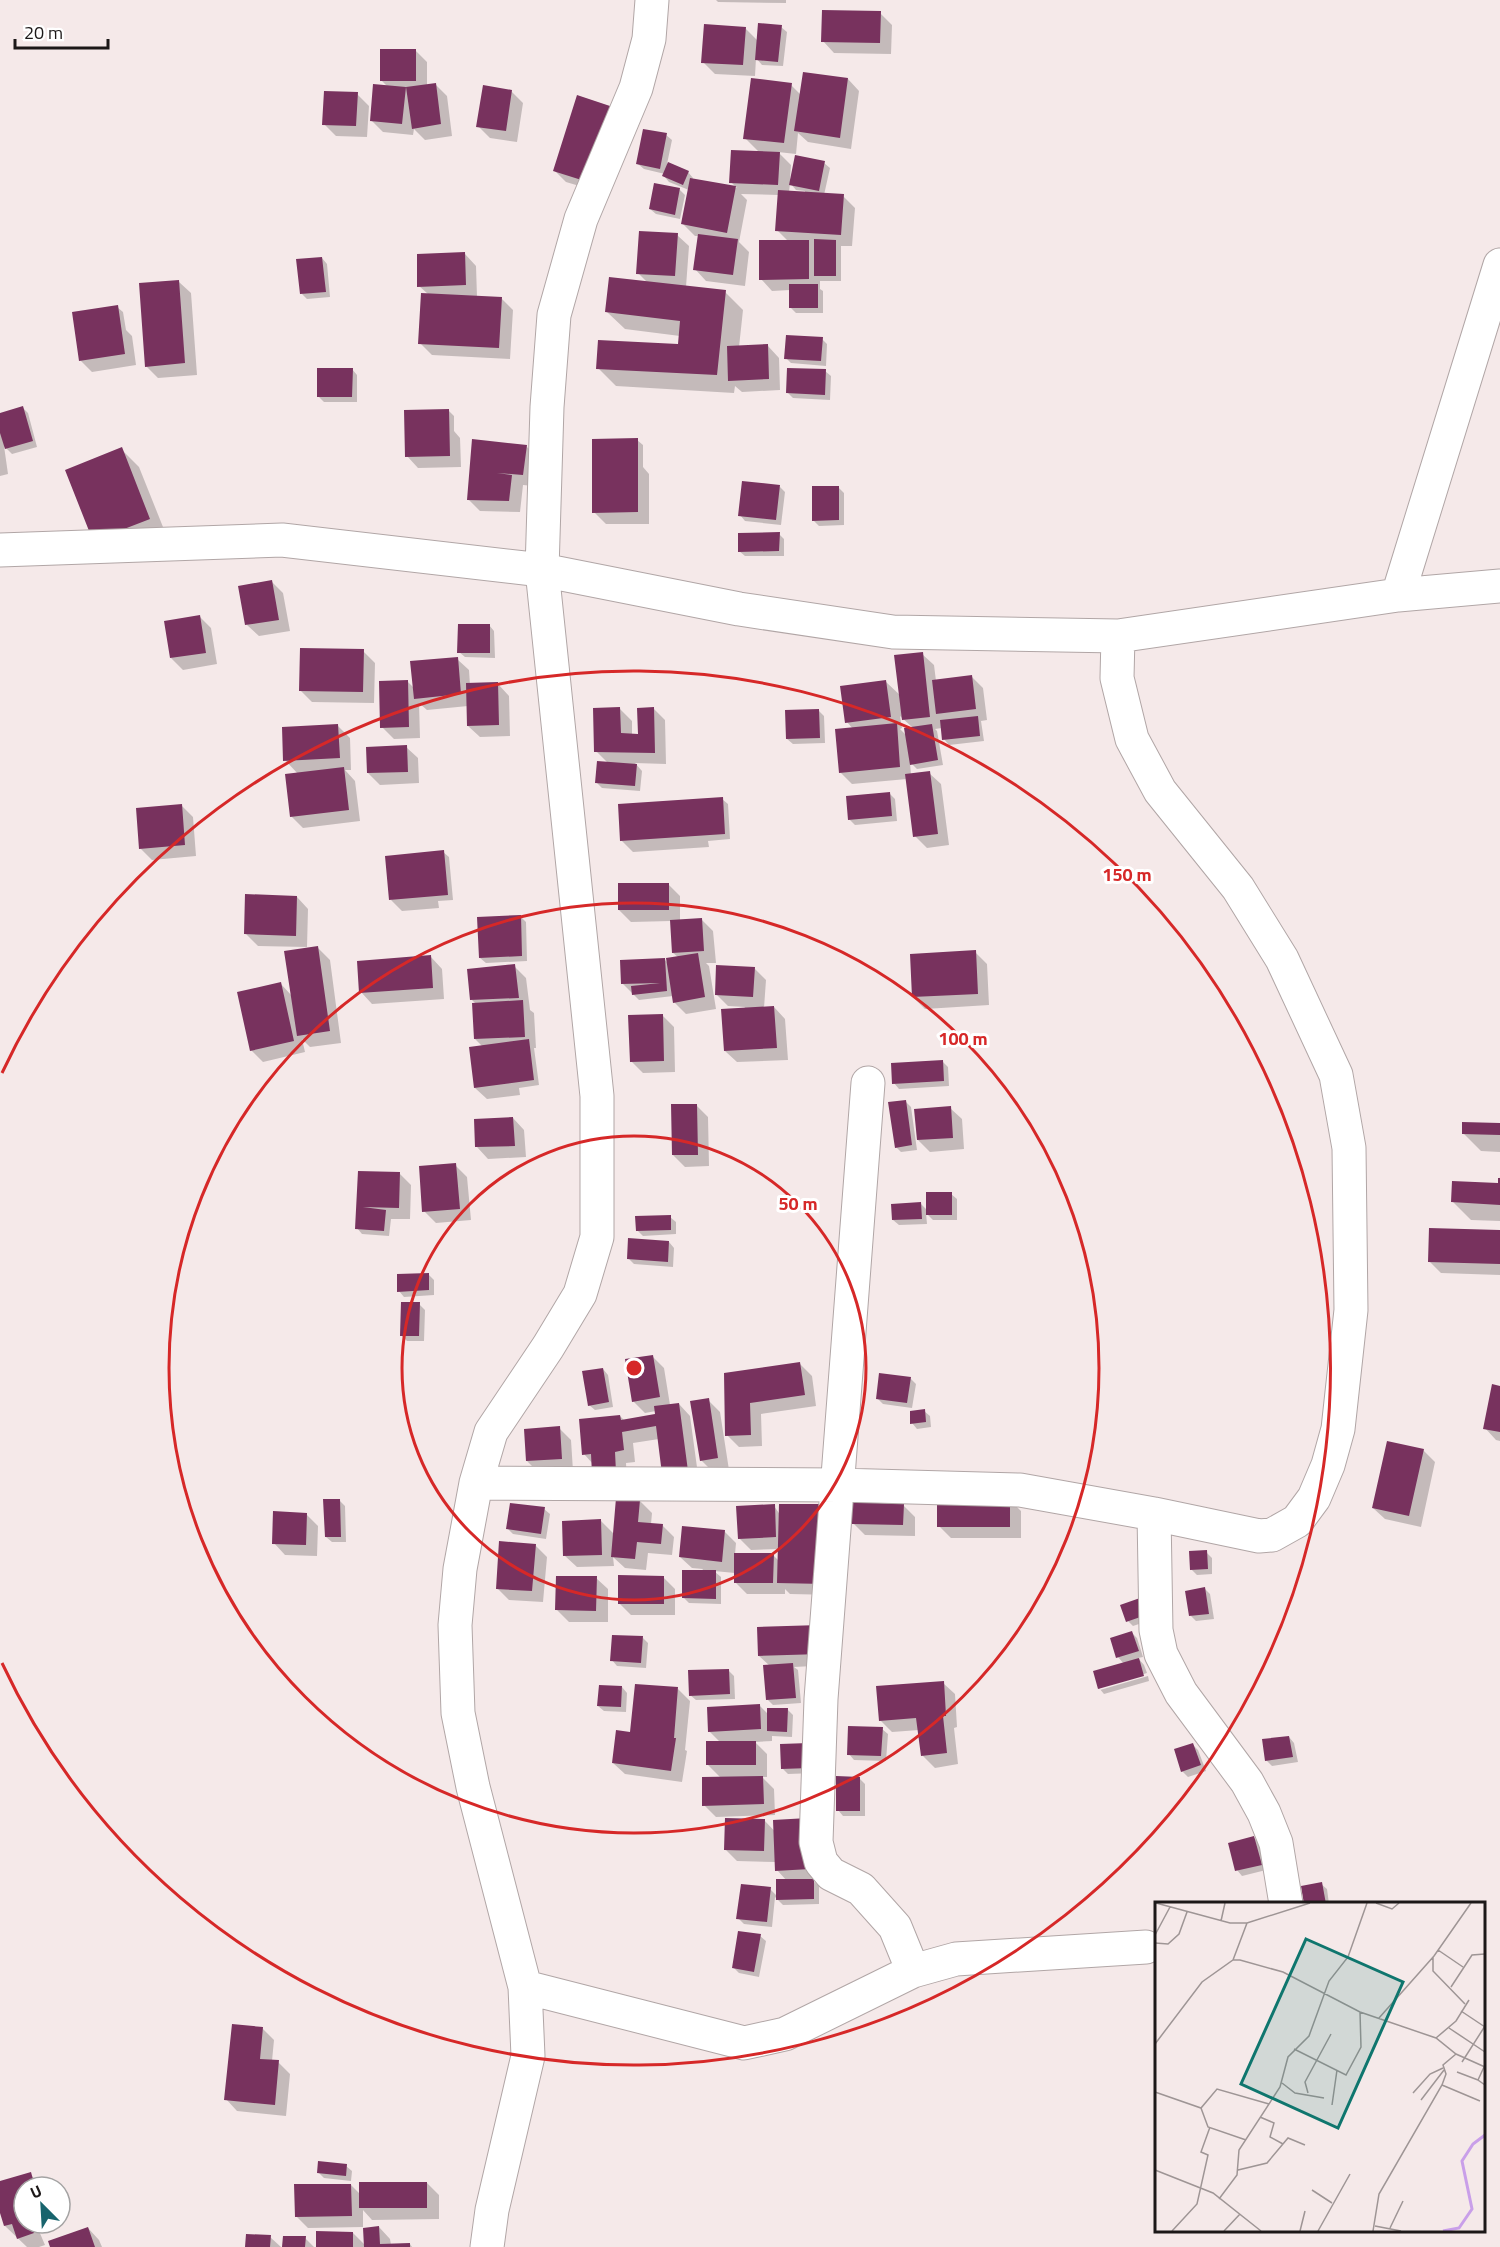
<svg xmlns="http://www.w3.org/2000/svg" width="1500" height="2247" font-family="'Titillium Web',sans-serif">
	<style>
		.shadow { fill: #0003; fill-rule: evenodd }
		.building { fill: #78325e }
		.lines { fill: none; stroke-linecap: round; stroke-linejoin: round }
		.minor-casing { stroke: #b1a6a6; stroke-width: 35 }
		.minor { stroke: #fff; stroke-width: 33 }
		.ring { fill: none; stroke: #d62828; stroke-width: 3 }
		.inset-river { fill: none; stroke: #c99fe9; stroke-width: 3 }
		.inset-road { fill: none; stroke: #9e9595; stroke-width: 1.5 }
		.view { fill: #0f766e; fill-opacity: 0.15; stroke: #0f766e; stroke-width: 3 }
		.inset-edge { fill: none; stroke: #1c1818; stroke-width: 3 }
		.centre { fill: #d62828; stroke: #fff; stroke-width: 3 }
		.ring-label { font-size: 18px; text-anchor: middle; font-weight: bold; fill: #d62828; stroke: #fff; stroke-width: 6; stroke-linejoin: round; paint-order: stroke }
	</style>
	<rect width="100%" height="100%" fill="#f5e9e9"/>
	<path class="shadow" d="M716 0H786V3L718 2Z
		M880 13 892 25 891 54 834 53 823 41Z
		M781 27 787 32 783 66 762 65 756 58 755 76 715 74 703 62 745 28 758 41Z
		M415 50 427 62V85L435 84 447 96 452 136 425 140 414 129 413 135 383 132 371 120 388 87 381 80Z
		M848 79 859 91 851 149 808 142 798 133 796 154 778 152 791 165 790 179 824 163 830 168 824 195 843 196 855 208 852 246H841V281H820V289L823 291V313H796L790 307V290L772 291 761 279 788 241 777 230 779 195 741 194 747 200 739 242 749 252 745 286 706 281 695 269 699 236H695L683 224 689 190 669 182 664 176 665 174 644 169 638 164 666 135 672 140 667 164 688 172 693 178 692 180 737 188 731 182 759 152 745 138 791 85 801 95ZM790 183 796 190 805 191V193L789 192Z
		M511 91 523 103 517 142 490 138 478 126Z
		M357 94 369 106 367 137 336 136 324 124Z
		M578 97 603 193 566 182 554 170Z
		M679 189 685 195 680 219 656 214 650 209Z
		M677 235 689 246 686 287 725 292 743 310 739 347 768 346 779 358 780 390 742 392 735 386 734 393 616 386 598 368 680 346V336L625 329 607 312 648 283 638 273Z
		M465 254 476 266 477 297 501 298 513 310 510 359 432 355 420 343 428 294 419 286Z
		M322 258 327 264 330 297 307 299 302 294Z
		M179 282 191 293 197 375 158 378 146 366Z
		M117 307 123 312 126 330 132 336 136 365 92 372 80 360Z
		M822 339 827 344 826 366 791 363 786 358Z
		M352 369 357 375V402H324L318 396Z
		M825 371 831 376 830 400 793 398 788 393Z
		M23 408 28 413 37 447 12 454 4 446 8 474 0 476V414Z
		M448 410 454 416V431L460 438 461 467 418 468 407 456Z
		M637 440 643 445V467L649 474V524H606L594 512Z
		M526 446 538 458 534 486 523 485 520 512 480 511 468 499Z
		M121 449 139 467 167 537 112 558Z
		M780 487 785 492 781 525 745 521 740 515Z
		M838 487 844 493V525L819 526 813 520Z
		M779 534 784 539V556H745L739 551Z
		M271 581 283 593 290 631 259 636 247 625Z
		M199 616 211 628 217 664 183 670 171 658Z
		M489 625 494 631 495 658 465 657 459 652Z
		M363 651 375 663 374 703 312 702 300 690Z
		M922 654 934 665 936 681 971 676 983 688 987 720 981 721 984 741 949 745 944 739 942 728 935 729 937 731 943 765 917 769 910 762 911 775 929 773 941 784 949 845 927 848 915 836 907 779 852 784 840 772 853 729 847 722 886 682 901 696ZM900 716 913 728 907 736 900 729 902 728Z
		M457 659 469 670 470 685 498 684 509 696 510 736 480 737 468 726V706L427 710 419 703 420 738 394 739 382 727 407 681 414 688Z
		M653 708 665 720 666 764 635 763 642 771 640 791 602 788 597 783 608 763 596 751 620 709 632 721V735H640Z
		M818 710 824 716 825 743 793 744 787 739Z
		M338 726 350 738 351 770H345L355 781 360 821 303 828 291 816 298 774 285 760Z
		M406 747 418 758 419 783 380 785 368 773Z
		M890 794 895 799 897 821 855 825 849 819Z
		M722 799 728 804 730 839 708 841 709 847 633 852 621 840Z
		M181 805 193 817 196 856 152 860 140 848Z
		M443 852 449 857 453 900 438 901 439 908 402 911 391 900Z
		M668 884 680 896V921L701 919 713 931 716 963H706L709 966 716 1009 686 1014 674 1002 673 996 639 1000 622 983 665 960 668 963 678 957 673 953 671 921 631 922 619 910Z
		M297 897 308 909 307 947 258 946 246 934Z
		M520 916 526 922 527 961 486 963 480 958Z
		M318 948 330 960 341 1043 310 1047 302 1039 305 1052 263 1062 251 1050 280 983 292 996Z
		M975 952 987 964 989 1005 925 1009 913 997Z
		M431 957 442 969 444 999 372 1004 361 992Z
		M514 966 526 978 530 1010 534 1013 536 1048H534L539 1085 519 1088 520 1095 487 1099 475 1088 483 1047 475 1039 476 1004 472 1000Z
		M754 968 766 980 764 1008 774 1007 785 1019 788 1060 737 1062 725 1051 745 1007 728 1006 716 994Z
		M662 1015 674 1027 675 1072 643 1073 631 1061Z
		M943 1062 948 1067 949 1086 899 1089 894 1083Z
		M905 1101 911 1107 917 1150 901 1152 896 1147Z
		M696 1105 708 1117 709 1166 685 1167 673 1155Z
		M950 1108 962 1119 964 1149 930 1152 918 1140Z
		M513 1118 524 1130 526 1157 488 1159 477 1147Z
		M1500 1125V1152L1481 1151 1463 1133Z
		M455 1165 467 1177 471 1220 436 1223 424 1211Z
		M399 1173 411 1185 410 1219H391L389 1236 362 1234 357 1228 359 1207Z
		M1500 1176V1221L1471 1220 1453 1202 1499 1185Z
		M951 1194 957 1199V1220H933L926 1213 927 1224 899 1225 893 1220 921 1204 928 1211Z
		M670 1217 676 1222V1234L643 1236 637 1230Z
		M1500 1231V1275L1441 1273 1429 1261Z
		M669 1242 674 1248 673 1267 634 1264 629 1259Z
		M428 1274 434 1280V1295L404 1297 399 1291Z
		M419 1304 425 1310 424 1341H407L401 1335Z
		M652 1356 664 1368 670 1405 679 1404 690 1416 699 1482 659 1439 633 1443 635 1462 626 1463 627 1484 593 1464 584 1454 620 1416 625 1421 656 1415V1411L645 1413 633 1401Z
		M800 1364 812 1376 816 1406 761 1414 762 1446 739 1447 727 1435 725 1375Z
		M603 1369 608 1375 613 1407 595 1410 589 1405Z
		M910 1378 916 1384 912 1408 883 1404 877 1398Z
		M1500 1387V1441L1496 1440 1485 1428Z
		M708 1400 720 1412 729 1470 713 1472 701 1460Z
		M924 1411 930 1416 931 1427 917 1429 912 1423Z
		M559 1428 571 1440 573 1471 539 1473 527 1461Z
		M1423 1450 1435 1462 1421 1527 1385 1519 1373 1508Z
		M1009 1499 1021 1511V1538H951L939 1526Z
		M339 1500 345 1506 346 1542H332L326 1537Z
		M640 1501 652 1513 651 1524 662 1525 674 1537 672 1555 648 1553 646 1570 625 1568 613 1557 614 1566 577 1567 565 1556 601 1521 615 1535Z
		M903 1505 915 1517V1536L865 1535 853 1523Z
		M774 1506 836 1595 790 1594 785 1589V1594H747L735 1582V1573L714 1571 721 1577V1604L689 1603 684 1598 703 1569 692 1568 680 1557 724 1531 736 1543 735 1554 773 1555 779 1561V1549L751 1550 739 1538Z
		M544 1509 550 1514 546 1539 513 1534 508 1529Z
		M307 1515 318 1526 317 1556 285 1555 274 1543Z
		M535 1545 547 1557 543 1602 509 1600 497 1588Z
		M1206 1552 1212 1558V1574L1197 1575 1191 1569Z
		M663 1577 675 1589V1615H631L619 1603Z
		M596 1578 608 1589V1622H569L557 1610Z
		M1205 1589 1210 1594 1214 1619 1196 1621 1191 1616Z
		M1122 1606 1151 1620 1133 1626 1128 1621Z
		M820 1627 833 1665 794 1667 798 1670 801 1703 773 1705 767 1699 770 1666 759 1656Z
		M1131 1632 1137 1638 1143 1657 1138 1658 1144 1665 1147 1673 1100 1687V1690L1148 1676 1149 1681 1104 1694 1099 1688 1094 1672 1124 1664 1118 1657 1112 1639Z
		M643 1638 648 1643 646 1668 617 1666 612 1660Z
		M728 1670 734 1676 735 1699 696 1700 690 1695Z
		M943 1683 955 1694 957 1727 954 1728 958 1764 935 1768 923 1756 919 1730 892 1732 880 1720Z
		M622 1687 627 1693 626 1712 604 1711 598 1706Z
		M678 1689 690 1701 685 1750 687 1751 682 1782 625 1774 613 1763 632 1733Z
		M759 1705 768 1714 787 1709 793 1715 792 1737 772 1736V1741L755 1742 767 1754V1777H762L774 1789 775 1815 716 1817 704 1805 721 1778 708 1765 721 1743 709 1731Z
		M882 1729 888 1734 886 1761 854 1760 849 1754Z
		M1289 1737 1294 1743 1298 1762 1272 1766 1266 1760Z
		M1193 1745 1198 1750 1206 1771 1188 1777 1182 1771Z
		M782 1746 815 1773 788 1774 783 1769Z
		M859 1778 865 1784V1816H843L838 1810Z
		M764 1820 821 1880 813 1881 819 1886V1904L783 1905 775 1897 772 1927 744 1924 738 1918 770 1889 777 1896 787 1881 777 1870 776 1862 737 1861 725 1849Z
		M1254 1838 1260 1843 1266 1870 1242 1876 1237 1870Z
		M1321 1884 1327 1889 1329 1904H1306Z
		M760 1936 766 1941 759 1977 739 1973 734 1968Z
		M262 2028 274 2040 272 2061 278 2062 290 2074 286 2116 237 2111 226 2099Z
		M346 2166 352 2171 351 2181 324 2178 318 2172Z
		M30 2174 42 2187H24V2223H53L54 2227 39 2231 45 2245 39 2247H27L5 2226 0 2208V2183Z
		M427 2183 439 2195V2219L372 2220 363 2210V2227L308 2228 296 2216 351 2185 361 2195Z
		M379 2227 390 2239 391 2245 410 2244 412 2247H317L353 2233 366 2246Z
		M88 2228 99 2240 102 2247H51Z
		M270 2237 281 2247H247Z
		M305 2238 314 2247H284Z"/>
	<path class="building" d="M822 10 881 11 880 43 821 42Z
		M758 23 782 25 778 62 755 60Z
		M704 24 746 27 743 65 701 63Z
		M380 49H416V81H380Z
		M803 72 848 78 840 138 794 131Z
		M751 78 792 83 784 143 743 139Z
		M436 83 441 124 412 129 406 87 402 124 370 121 373 84 406 87Z
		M483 85 512 90 506 131 476 127Z
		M324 91 358 92 356 126 322 125Z
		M577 95 616 108 591 183 553 171Z
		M643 129 667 133 660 169 636 164Z
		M731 150 780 152 778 185 729 183Z
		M795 155 825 161 819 191 789 185Z
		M668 162 689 171 683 185 662 176Z
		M690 178 736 186 727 233 681 224Z
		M654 183 680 188 675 215 649 209Z
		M778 190 844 194 841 235 775 231Z
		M639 231 678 233 675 276 636 274Z
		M698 234 738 239 733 275 693 270Z
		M814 239 836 240V276H814Z
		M759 240H809V279L759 280Z
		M465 252 466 285 417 287V254Z
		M322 257 326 292 300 294 296 259Z
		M609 277 726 290 717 375 596 369 598 340 678 344 680 321 605 312Z
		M179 280 185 363 145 367 139 283Z
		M789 284H818V308H789Z
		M421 293 502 297 499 348 418 344Z
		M118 305 125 354 79 361 72 312Z
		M786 335 823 337 821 361 784 359Z
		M768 344 769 379 728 381 727 346Z
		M317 368H353L352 397H317Z
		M787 368 826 369 825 395 786 393Z
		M23 406 33 441 5 449 0 433V413Z
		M449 409 450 456 405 457 404 410Z
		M638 438V512L592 513V439Z
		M472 439 527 445 523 475 497 473 512 475 509 501 467 500Z
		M122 447 150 519 93 541 65 470Z
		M742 481 780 485 776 520 738 516Z
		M812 486H839V520L812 521Z
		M780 532 779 551 738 552V533Z
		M272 580 279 620 245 625 238 586Z
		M200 615 206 653 170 658 164 621Z
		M458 624H490V653H457Z
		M300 648 364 649 363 692 299 691Z
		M923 652 930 717 902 720 894 655Z
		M458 657 461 694 414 699 410 661Z
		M972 675 976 709 936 714 932 680Z
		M408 680 409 727 380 728 379 681Z
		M886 680 891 717 845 723 840 686Z
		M498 682 499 725 467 726 466 683Z
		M620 707 621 733 638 734 637 708 654 707 655 753 594 752 593 708Z
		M819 709 820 738 786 739 785 710Z
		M978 716 980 736 942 740 940 720Z
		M897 723 900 767 839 773 835 729Z
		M338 724 340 758 283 761 282 727Z
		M932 724 938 760 910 765 904 728Z
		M407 745 408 772 367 773 366 747Z
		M597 761 637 764 635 786 595 783Z
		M344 767 349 810 290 817 285 774Z
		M930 771 938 834 913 837 905 774Z
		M890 792 892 816 848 820 846 796Z
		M723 797 725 834 620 841 618 804Z
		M182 804 185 845 139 849 136 808Z
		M444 850 448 895 389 900 385 856Z
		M618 883H669V910H618Z
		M245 894 297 896 296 936 244 934Z
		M521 915 522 956 479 958 477 917Z
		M702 918 704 951 672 953 670 920Z
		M318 946 330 1031 297 1036 284 951Z
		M976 950 978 994 912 997 910 954Z
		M698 953 705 997 673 1003 666 958Z
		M431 955 433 988 359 993 357 961Z
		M665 958 667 991 632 995 631 986 660 983 621 984 620 960Z
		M515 964 519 998 470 1000 467 969Z
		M716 965 755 967 753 997 715 995Z
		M281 982 294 1041 250 1051 237 992Z
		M523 1000 525 1037 474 1039 472 1003Z
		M774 1006 777 1048 724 1051 721 1009Z
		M663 1014 664 1061 630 1062 628 1015Z
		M529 1039 534 1080 474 1088 469 1047Z
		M943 1060 944 1081 892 1084 891 1063Z
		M906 1100 912 1145 895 1148 888 1102Z
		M671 1104H697L698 1155H672Z
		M951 1106 953 1138 917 1140 914 1109Z
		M513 1117 515 1146 475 1147 474 1119Z
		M1462 1122 1500 1123V1135L1462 1134Z
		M456 1163 460 1209 422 1212 419 1166Z
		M358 1171 400 1172 399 1208 363 1207 386 1210 384 1231 355 1229Z
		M1498 1178H1500V1205L1451 1202 1452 1181 1498 1183Z
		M926 1192H952V1215H926Z
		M921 1202 922 1219 892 1220 891 1204Z
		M671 1215V1230L636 1231 635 1216Z
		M1429 1228 1500 1230V1264L1428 1262Z
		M628 1238 669 1241 668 1262 627 1259Z
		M429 1273V1290L397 1292V1274Z
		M401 1302H420L419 1336H400Z
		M653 1355 660 1397 632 1402 625 1359Z
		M800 1362 805 1395 750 1403 751 1435 725 1436 724 1373Z
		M603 1368 609 1402 588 1406 582 1371Z
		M879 1373 911 1377 907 1403 876 1399Z
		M1492 1384 1500 1386V1432L1483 1429Z
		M709 1398 718 1458 700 1461 690 1401Z
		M679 1403 688 1471 662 1474 656 1426 622 1432 624 1450 615 1452 616 1472 592 1474 591 1454 582 1455 579 1419 620 1415 621 1420 655 1414 654 1406Z
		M925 1409 926 1422 910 1424V1411Z
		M560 1426 562 1459 526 1461 524 1429Z
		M1387 1441 1424 1449 1409 1516 1372 1508Z
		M1010 1497V1527H937V1498Z
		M616 1498 640 1500 638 1522 663 1524 661 1544 637 1542 635 1559 611 1557Z
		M323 1499H340L341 1537H325Z
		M852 1502 904 1504 903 1525 852 1524Z
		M510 1503 545 1507 541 1534 506 1529Z
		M775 1504 776 1537 738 1539 736 1506Z
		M779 1504H826L825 1584 777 1583Z
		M273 1511 307 1513 306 1545 272 1544Z
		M601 1519 602 1555 563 1556 562 1521Z
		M682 1526 725 1530 722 1562 679 1557Z
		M499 1541 536 1544 532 1591 496 1589Z
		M1207 1550 1208 1569 1190 1570 1189 1551Z
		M734 1553H774L773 1583H734Z
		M682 1570H716V1599L682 1598Z
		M618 1575 664 1576V1604H618Z
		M556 1576H597L596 1611 555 1610Z
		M1205 1587 1209 1614 1189 1616 1185 1591Z
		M1140 1598 1146 1615 1126 1622 1120 1605Z
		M820 1625 821 1654 758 1656 757 1627Z
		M1132 1631 1139 1651 1116 1658 1110 1638Z
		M612 1635 643 1636 641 1663 610 1661Z
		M1139 1658 1144 1676 1098 1689 1093 1671Z
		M793 1663 796 1698 766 1700 763 1665Z
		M729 1669 730 1694 689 1696 688 1670Z
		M944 1681 946 1716H943L947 1753 921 1756 916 1718 879 1721 876 1686Z
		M635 1684 678 1687 674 1738H676L671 1771 612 1763 616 1730 630 1732Z
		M599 1685 622 1686 621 1707 597 1706Z
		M760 1704 761 1729 708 1732 707 1707Z
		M767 1708H788L787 1732 767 1731Z
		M848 1726 883 1727 881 1756 847 1755Z
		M1289 1736 1293 1757 1265 1761 1262 1739Z
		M706 1741H756V1765H706Z
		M809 1743 810 1768 781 1769 780 1744Z
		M1193 1743 1201 1765 1181 1772 1174 1749Z
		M763 1776 764 1804 702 1806V1777Z
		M836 1776 860 1777V1811H836Z
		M725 1818 765 1819 764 1851 724 1850Z
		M808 1818 810 1869 775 1871 773 1820Z
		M1254 1836 1262 1865 1235 1871 1228 1843Z
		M776 1879H814V1899L776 1900Z
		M1322 1882 1326 1904H1304L1301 1886Z
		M741 1884 771 1887 767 1922 736 1919Z
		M738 1931 761 1934 754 1972 732 1968Z
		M232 2024 263 2027 260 2059 279 2060 275 2105 224 2100Z
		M318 2161 347 2164 346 2176 317 2173Z
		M31 2172 35 2187H24V2223H30L34 2233 17 2239 12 2224 4 2226 0 2213V2181Z
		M359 2182H427V2208H359Z
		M294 2184H351L352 2216 295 2217Z
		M379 2226 380 2244 410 2243V2247H364L363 2228Z
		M88 2227 95 2247H50L48 2241Z
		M316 2231 353 2232V2247H316Z
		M246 2234 271 2235 270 2247H245Z
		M283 2236H306L305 2247H282Z"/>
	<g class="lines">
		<g class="minor-casing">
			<path id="minor" d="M0 550 282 540 542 570 739 609 893 632 1118 636 1398 595 1500 586
				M1398 595 1500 265
				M868 1083 821 1699 816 1842 821 1862 831 1874 861 1889 895 1927 913 1971
				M476 1483 838 1485 1020 1490 1154 1514 1259 1536 1272 1535 1297 1521 1314 1498 1328 1465 1338 1429 1351 1310 1349 1148 1336 1075 1282 959 1238 888 1160 791 1132 739 1117 678 1118 636
				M1154 1514 1156 1630 1161 1654 1181 1693 1247 1782 1264 1813 1276 1843 1286 1904
				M525 1987 744 2043 785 2034 913 1971 956 1959 1146 1947
				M487 2247 492 2210 528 2056 525 1987 473 1787 458 1713 455 1625 460 1569 476 1483 491 1432 548 1347 580 1294 597 1237V1096L542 570 547 407 554 315 581 219 636 88 649 39 652 0"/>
		</g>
		<use href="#minor" class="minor"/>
	</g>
	<g class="ring">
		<circle cx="634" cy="1368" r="232"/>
		<circle cx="634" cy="1368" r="465"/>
		<path d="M2 1073A697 697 0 1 1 2 1663"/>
	</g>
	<g transform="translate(1155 1902)">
		<rect width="330" height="330" fill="#f5e9e9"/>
		<path class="inset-river" d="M288 329 304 326 317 307 307 259 318 242 330 233"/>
		<path class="inset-road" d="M1 1 75 21H92L155 1M221 1 237 7 244 1M66 19 70 1M0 33 15 5M0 41 13 42 24 32 32 10M283 48 308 65M278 55V69L310 102M78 58 92 21M296 85 317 53 330 52M306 109 330 125M224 116 279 54 316 1M294 126 330 150M281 136 301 119 314 98M0 142 47 80 78 58H85L128 70 205 110 281 136 301 152 330 165M139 147 191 173 206 145 205 110M307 160 330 124M329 165 323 178 330 183M302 170 323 178M127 181 140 191 169 196M287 183 325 199M0 190 46 206 62 187 114 202M153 191 150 180 176 132M258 191 275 172 288 166M266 198 289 168M177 203 182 168M46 206 53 225 91 238M105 215 119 221 115 235 128 242M0 268 58 291 106 329M83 268 112 261 133 236 150 243M157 288 177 301M64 297 82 273 84 248 125 185 133 155 154 134 174 79 193 55 212 1M220 324 246 329M235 326 248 299M17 329 42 302 53 253 46 250 55 225M69 329 85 312M145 329 150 309M163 329 195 272M218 329 224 292 287 183 291 172 288 163 301 152"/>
		<path class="view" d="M151 37 248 80 183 226 86 182Z"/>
		<rect width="330" height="330" class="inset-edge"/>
	</g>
	<circle cx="634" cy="1368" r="9" class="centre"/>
	<g class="ring-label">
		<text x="1127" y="881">150 m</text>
		<text x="963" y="1045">100 m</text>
		<text x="798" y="1210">50 m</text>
	</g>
	<g transform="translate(42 2205) rotate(336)"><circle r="28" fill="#ffffff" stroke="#a4a3a3" stroke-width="1.5"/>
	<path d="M0-4.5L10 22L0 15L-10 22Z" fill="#18646d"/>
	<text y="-9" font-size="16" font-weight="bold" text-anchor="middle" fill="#1c1818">U</text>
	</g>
	<path d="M15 39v9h93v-9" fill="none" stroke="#1c1818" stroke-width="3"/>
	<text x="24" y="39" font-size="18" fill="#1c1818" stroke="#ffffff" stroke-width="4.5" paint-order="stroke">20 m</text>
</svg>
